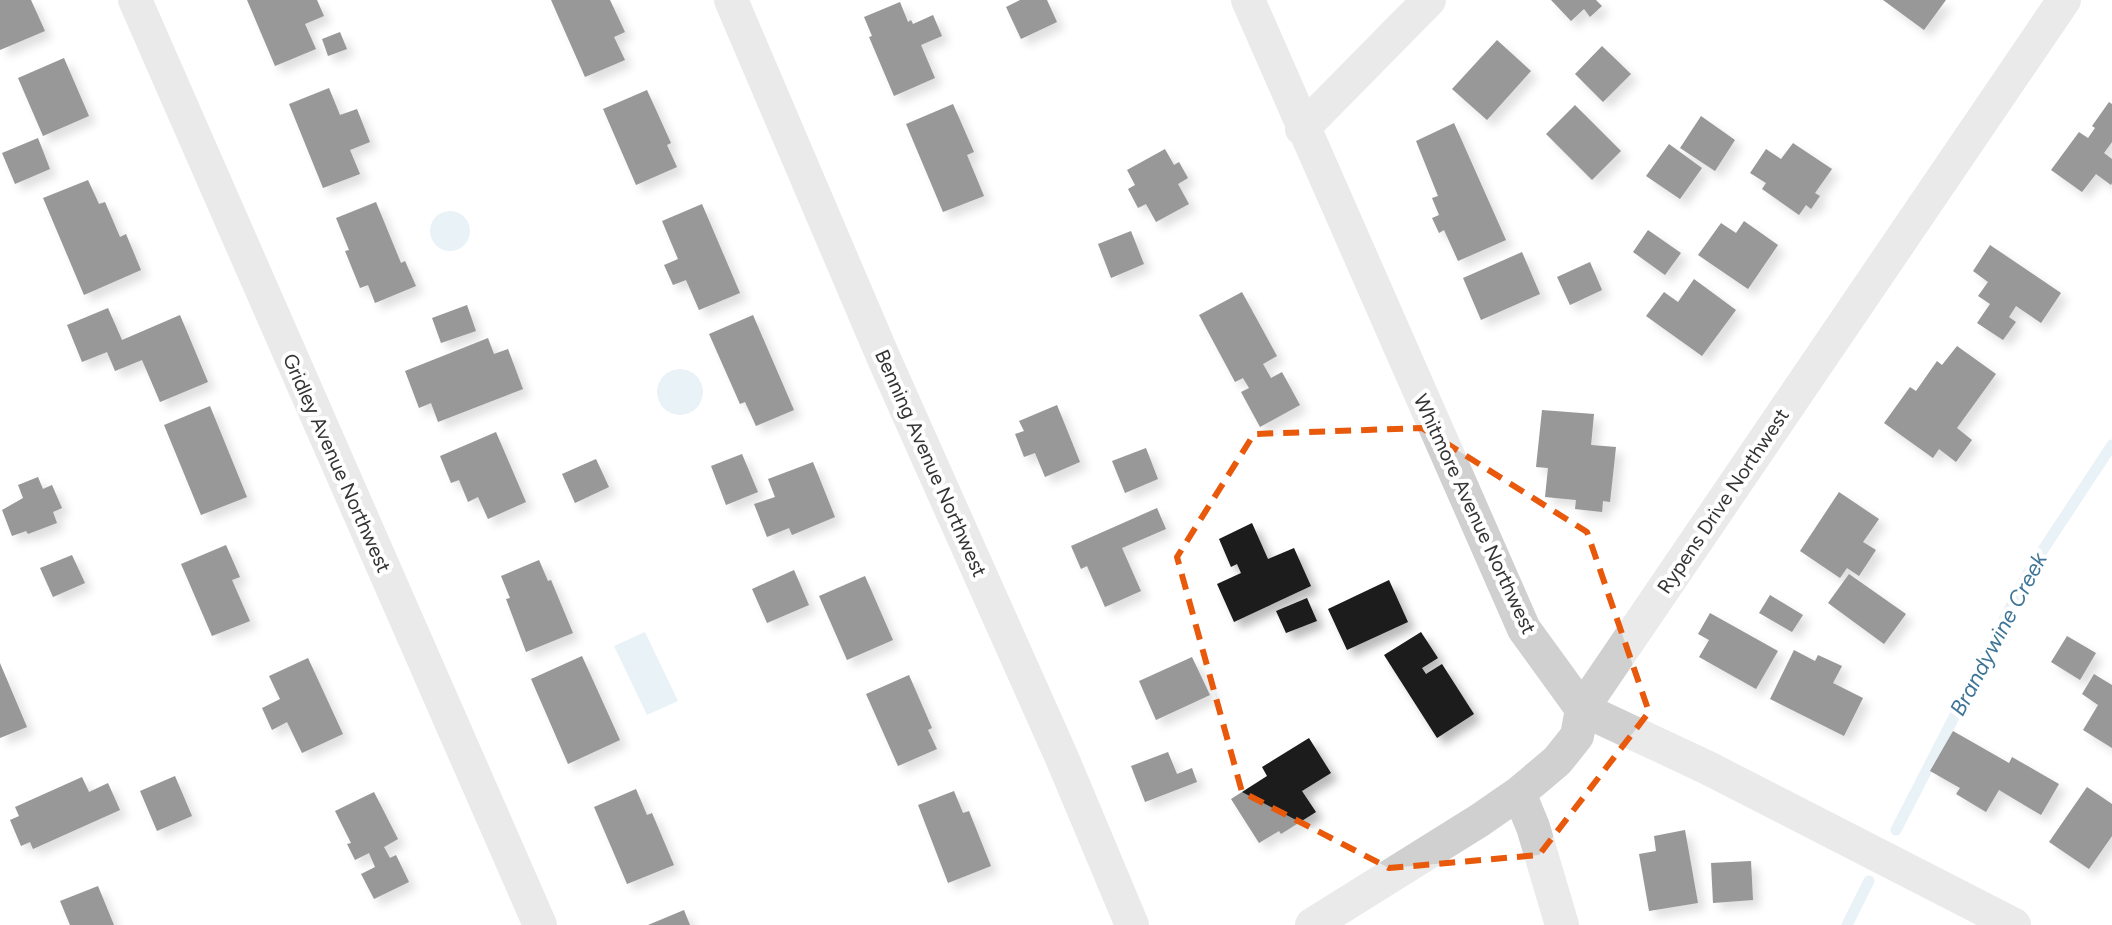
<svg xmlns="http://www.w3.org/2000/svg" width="2112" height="925" font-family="Figtree,sans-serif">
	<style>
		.water { fill: #cfe2ee }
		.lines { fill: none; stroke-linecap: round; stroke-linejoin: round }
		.stream { stroke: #cfe2ee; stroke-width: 11 }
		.building { fill: #1a1a1a; filter: url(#shadow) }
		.minor { stroke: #d0d0d0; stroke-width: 34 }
		.marked { fill: none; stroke: #e8590c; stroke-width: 6; stroke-dasharray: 16 10; stroke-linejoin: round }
		.labels { text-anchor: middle; stroke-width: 8; stroke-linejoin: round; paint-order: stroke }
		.street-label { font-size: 20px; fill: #333; stroke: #fff }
		.water-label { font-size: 22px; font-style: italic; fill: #3f7597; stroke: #fff }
	</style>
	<defs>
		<filter id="shadow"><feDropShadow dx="7" dy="7" stdDeviation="4" flood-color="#0004"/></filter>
	</defs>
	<rect width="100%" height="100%" fill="#fff"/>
	<path class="water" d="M430 231a20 20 0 1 1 40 0a20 20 0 1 1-40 0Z
		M657 392a23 23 0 1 1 46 0a23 23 0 1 1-46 0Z
		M645 632 678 701 647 715 614 646Z"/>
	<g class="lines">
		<path class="stream" d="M1896 830 2029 571 2112 445
			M1847 925 1869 881"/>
	</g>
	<path class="building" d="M0 0H31L45 31 0 50Z
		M247 0H317L324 16 305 24 316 49 275 66Z
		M551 0H610L625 32 614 37 625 60 585 77Z
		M1020 0H1047L1057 22 1021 39 1006 7Z
		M1551 0H1596L1602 6 1590 17 1584 9 1571 21Z
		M1883 0H1946L1924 30Z
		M900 2 908 22 911 20 913 24 933 15 942 36 921 45 935 78 894 96 869 37 872 36 864 17Z
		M340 32 347 49 328 56 322 39Z
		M1497 40 1531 71 1487 120 1452 89Z
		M1602 46 1631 74 1603 102 1575 74Z
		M64 58 89 116 43 136 18 78Z
		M329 88 340 115 357 109 370 142 350 150 360 174 323 188 289 104Z
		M647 90 671 143 667 145 677 167 636 185 603 109Z
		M2109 102 2112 104V142L2104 153 2112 159V183L2111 185 2096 174 2082 192 2051 170 2079 132 2088 138 2095 128 2092 126Z
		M953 104 974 152 967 155 984 196 943 212 906 124Z
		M1575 105 1621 151 1592 180 1546 134Z
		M1701 116 1735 140 1715 171 1680 148Z
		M1454 123 1506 240 1458 261 1444 230 1439 233 1432 218 1439 215 1432 198 1438 196 1416 141Z
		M38 138 50 169 15 184 2 153Z
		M1793 143 1832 169 1815 193 1820 196 1811 209 1806 205 1799 215 1762 189 1766 183 1750 173 1766 149 1781 159Z
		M1669 144 1702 168 1680 199 1646 176Z
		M1165 149 1174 165 1179 162 1188 178 1178 184 1189 204 1156 222 1146 204 1138 208 1128 189 1135 185 1127 170Z
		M88 180 99 204 105 202 120 237 126 234 141 270 84 295 43 198Z
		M376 202 401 263 405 261 416 286 375 303 368 285 360 288 345 251 349 250 336 218Z
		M702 204 740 293 699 310 686 280 673 285 664 265 678 259 662 221Z
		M1744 221 1778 245 1748 289 1698 255 1721 223 1736 233Z
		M1648 230 1681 253 1665 275 1633 252Z
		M1131 231 1144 264 1111 278 1098 244Z
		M1990 245 2061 293 2041 323 2016 306 2009 317 2016 322 2003 340 1977 323 1990 304 1978 296 1988 282 1973 271Z
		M1522 252 1540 294 1481 320 1463 278Z
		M1590 262 1602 290 1570 305 1557 277Z
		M1694 279 1736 310 1702 356 1646 316 1664 292 1678 302Z
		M1242 292 1277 356 1263 364 1271 378 1282 372 1300 405 1260 427 1241 392 1249 388 1243 378 1235 382 1199 315Z
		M467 305 476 331 441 343 432 318Z
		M108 308 122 340 180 315 208 382 160 402 142 360 115 371 107 352 82 362 67 325Z
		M753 315 794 410 756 426 745 402 740 404 709 334Z
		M488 338 494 354 508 349 523 389 438 422 431 403 419 408 405 371Z
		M1957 346 1996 374 1957 428 1972 440 1956 462 1939 449 1933 458 1884 423 1910 387 1916 391 1937 361 1942 365Z
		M1057 405 1080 462 1045 477 1035 453 1024 457 1015 434 1024 431 1019 421Z
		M210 406 247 497 201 515 164 425Z
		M1542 410 1594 414 1591 445 1616 447 1610 502 1603 501 1602 512 1575 509 1576 500 1545 497 1548 468 1536 467Z
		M496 432 526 502 488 519 478 497 468 502 459 480 451 483 440 456Z
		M1146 448 1158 479 1125 493 1112 461Z
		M742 454 758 492 726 505 711 466Z
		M596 459 609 487 575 503 562 474Z
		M813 462 835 517 792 535 789 528 767 537 754 504 775 497 768 479Z
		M38 477 43 489 52 485 62 508 53 512 57 523 28 534 26 531 12 536 2 510 23 498 18 485Z
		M1839 492 1879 519 1863 542 1876 550 1859 576 1847 568 1840 578 1800 551Z
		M1157 508 1166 529 1122 548 1141 591 1105 607 1087 566 1081 569 1071 546Z
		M1252 523 1268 559 1294 548 1311 586 1234 622 1217 584 1241 573 1237 564 1231 567 1219 539Z
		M226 545 240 577 232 580 250 621 212 636 181 564Z
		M72 555 85 583 53 597 40 568Z
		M539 560 548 581 551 580 573 633 526 652 506 599 510 598 501 576Z
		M794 570 809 605 767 623 752 589Z
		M1849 574 1906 614 1884 644 1828 603Z
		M865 576 893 640 847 660 819 596Z
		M1389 580 1408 622 1347 650 1328 609Z
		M1770 595 1803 615 1792 632 1759 613Z
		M1307 598 1317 621 1286 633 1276 611Z
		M1710 613 1778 651 1756 689 1699 657 1709 640 1698 634Z
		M1421 632 1438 658 1422 668 1426 674 1442 664 1474 714 1437 738 1384 655Z
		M2067 636 2096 653 2080 680 2051 662Z
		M1794 650 1815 661 1818 655 1842 666 1833 683 1863 698 1844 736 1770 699Z
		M582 656 620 740 568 764 531 679Z
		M1192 657 1210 695 1156 720 1139 681Z
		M308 658 343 734 302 753 287 722 272 730 262 708 280 699 269 676Z
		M0 663 27 727 0 738Z
		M2094 674 2112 685V748L2083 730 2098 705 2082 694Z
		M909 675 932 728 928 730 937 749 898 766 866 694Z
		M1953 731 2009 763 2012 757 2059 784 2041 815 1999 790 1986 812 1956 794 1960 788 1930 771Z
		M1309 738 1331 773 1302 791 1316 812 1281 834 1279 831 1259 843 1231 799 1267 776 1262 767Z
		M1168 752 1177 774 1192 768 1197 782 1145 802 1131 766Z
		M175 776 192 816 157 831 140 791Z
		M82 777 89 792 108 783 120 810 33 849 30 842 21 846 10 820 19 816 15 807Z
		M2087 787 2112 804V836L2089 869 2049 842Z
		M636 789 647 815 652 813 674 865 627 884 594 807Z
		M954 791 963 813 969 811 991 866 948 883 918 805Z
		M374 792 398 839 384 847 390 858 396 855 409 882 374 899 361 874 375 867 369 853 355 860 347 844 351 843 335 811Z
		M1685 830 1698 903 1649 911 1639 854 1656 851 1654 836Z
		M1751 861 1753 900 1713 903 1711 863Z
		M98 886 114 925H70L60 901Z
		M684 910 690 925H648Z"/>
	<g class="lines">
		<path class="minor" d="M135 0 540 925
			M731 0 885 361 1062 758 1132 925
			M1248 0 1524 629 1582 709 1708 768 2014 925
			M1302 129 1429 0
			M1519 793 1533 827 1562 925
			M1312 925 1480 820 1519 793 1557 761 1577 736 1582 709 2064 0"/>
	</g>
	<path d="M0 0H2112V925H0ZM1422 428 1587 532 1649 712 1539 855 1389 868 1242 792 1177 557 1254 434Z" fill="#fff" fill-opacity=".55" fill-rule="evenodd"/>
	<path class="marked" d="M1422 428 1587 532 1649 712 1539 855 1389 868 1242 792 1177 557 1254 434Z"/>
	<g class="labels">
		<g class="street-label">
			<text transform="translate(337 463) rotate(66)" y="7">Gridley Avenue Northwest</text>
			<text transform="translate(931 463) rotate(66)" y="7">Benning Avenue Northwest</text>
			<text transform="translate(1723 501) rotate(-56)" y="7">Rypens Drive Northwest</text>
			<text transform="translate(1475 514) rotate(65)" y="7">Whitmore Avenue Northwest</text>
		</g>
		<g class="water-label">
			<text transform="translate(1998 634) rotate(-62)" y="8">Brandywine Creek</text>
		</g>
	</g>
</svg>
